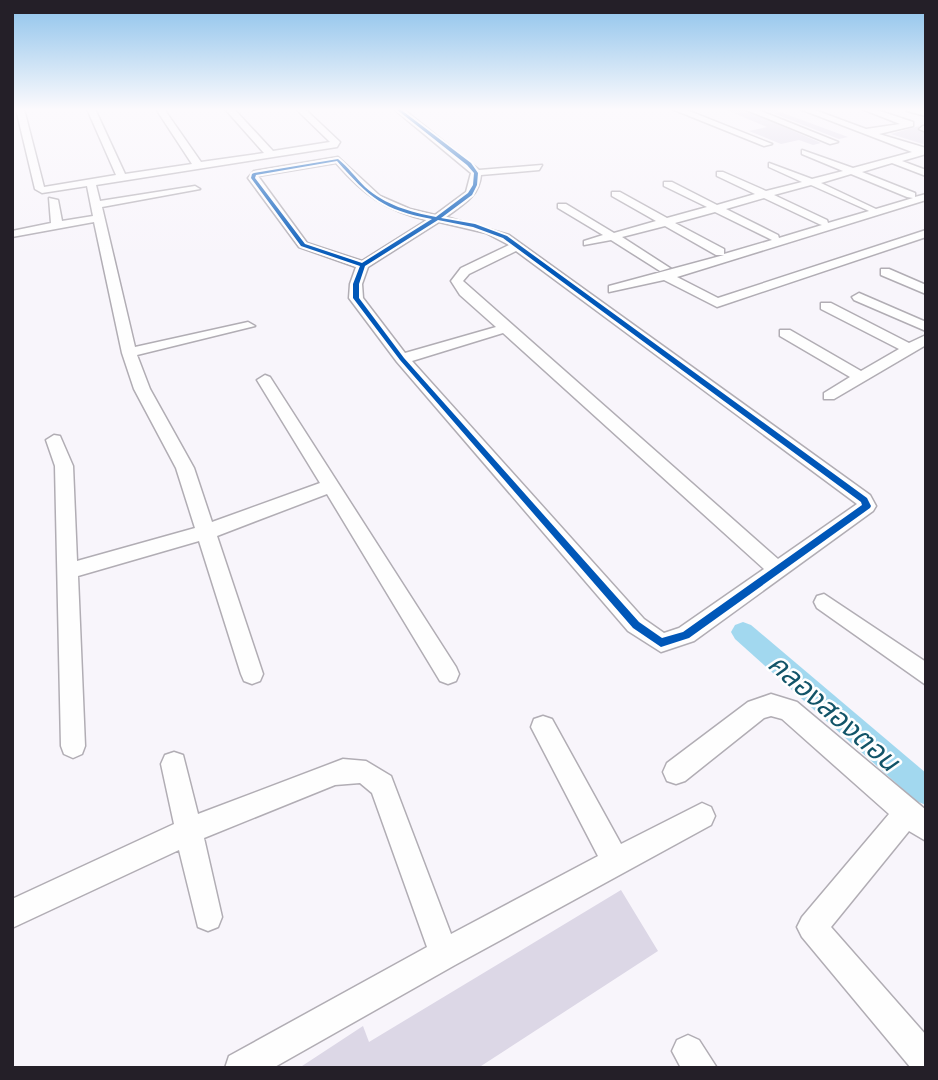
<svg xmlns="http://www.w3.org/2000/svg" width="938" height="1080" font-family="Ubuntu,'Noto Sans Thai',sans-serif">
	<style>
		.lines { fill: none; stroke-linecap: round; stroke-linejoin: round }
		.canal { fill: #a2d8ef; fill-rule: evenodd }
		.building { fill: #dcd7e6 }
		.minor-casing { stroke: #b1adb4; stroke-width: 3 }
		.minor { fill: #fefefe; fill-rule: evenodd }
		.cycleway-casing { stroke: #fff; stroke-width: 4 }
		.cycleway { fill: #0057b8; fill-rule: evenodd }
		.labels { text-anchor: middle; stroke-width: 5; stroke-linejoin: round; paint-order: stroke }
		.near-water-label { font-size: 28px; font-style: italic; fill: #125468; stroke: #fff }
	</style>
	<rect width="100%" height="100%" fill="#f8f5fb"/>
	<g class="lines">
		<path class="canal" d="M743 622 751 625 926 773V805L916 801 735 639 731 632 735 625Z"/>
	</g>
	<path class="building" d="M724 109H742L821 143 813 145 799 140 781 144 749 131 767 127Z
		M763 109H772L848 137 839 139Z
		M919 126 917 130 926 134V145L891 134Z
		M621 890 658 951 478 1068H299L363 1026 369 1042Z"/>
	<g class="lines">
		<g class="minor-casing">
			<path id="minor" d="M16 109H24L44 187 116 175 87 109H95L125 174 192 164 156 109H164L201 162 264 153 225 109H234L273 151 330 142 296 109H305L340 142 337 147 96 185 100 201 195 186 200 189 102 207 135 347 248 322 255 326 137 355 150 389 194 468 212 522 320 483 257 380 265 375 270 377 456 667 459 674 456 681 448 684 440 681 327 494 217 536 263 674 260 681 252 684 244 681 241 674 199 541 78 576 85 746 82 754 73 758 64 754 61 746 55 466 46 440 54 435 60 436 73 466 77 561 195 528 176 468 134 389 122 353 94 222 12 237V231L51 223 49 198 58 200 62 221 93 216 87 186 42 193 35 189Z
				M394 109H403L479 170 542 165 539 170 481 175C479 197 462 205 446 217L509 235 870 495 876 506 873 511 694 641 661 652 628 631 397 362 349 298 350 284 356 267 299 247 248 178 254 171 338 157 380 196 410 209 435 215 466 192 471 173ZM336 163C363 194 386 211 427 220L362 261 307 243 258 176ZM439 222 486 233 509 245 461 268 451 281 460 295 496 327 405 353 363 298 362 284 368 267ZM516 251 857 504 778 559 463 281 469 274ZM503 333 764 569 679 628 664 633 644 619 412 361Z
				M672 109H684L772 144 764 146Z
				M744 109H756L838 142 830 144Z
				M800 109H812L866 129 900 124 862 109H874L913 122V126L879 134 926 148V154L902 161 926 170V176L892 163 862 172 915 193V197L926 194V200L677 277 718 298 926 230V237L717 307 664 280 609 292V286L724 255H716L665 226 622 237 670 268 660 271 611 240 584 245V241L603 235 558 208V204H566L614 233 656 221 612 196V192H620L667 218 707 207 664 186V182H672L717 205 755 194 717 176V172H723L766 191 802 182 769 167V163L812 179 843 171 802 154V150L853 168 912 152ZM851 174 907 197 913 198 876 209 821 183ZM811 185 867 210 869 211 828 223 827 220 774 195ZM764 198 819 224 822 225 779 238 778 235 726 209ZM715 212 770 239 772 240 724 254V249L675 223Z
				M906 109 926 111V116L907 111Z
				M923 126H926V132L919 129Z
				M881 269H889L926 285V294L881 275Z
				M859 293 926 322V331L854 300 852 297Z
				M821 303H831L909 343 926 335V345L834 399H824V393L850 377 780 336V330H790L861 371 899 349 821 309Z
				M824 594 926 662V685L817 608 814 602 817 596Z
				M771 694 797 702 926 810V841L909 831 831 927 926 1035V1068H911L802 937 797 927 802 917 889 814 782 719 771 716 764 718 685 781 676 784 667 781 663 772 667 763 748 702Z
				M543 716 552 719 621 844 702 803 711 807 715 816 711 825 455 965 273 1068H225L229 1056 427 947 372 793 360 783 335 785 204 838 222 917 218 927 208 931 198 927 179 850 12 928V899L174 824 161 764 165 755 174 752 183 755 198 814 343 759 366 761 391 776 451 934 598 856 531 727 534 719Z
				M688 1035 699 1040 717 1068H681L672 1051 677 1040Z"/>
		</g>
		<use href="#minor" class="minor"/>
		<g class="cycleway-casing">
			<path id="cycleway" d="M396 109H400L471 163 478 173 477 185 472 195 441 218 475 224 507 236 867 498 871 506 870 508 689 638 661 647 633 628 400 360 353 298V284L360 266 301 246 251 178 252 174 254 173 338 159C348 167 356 178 365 187 385 205 410 212 436 217L468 193 473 185 474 173 467 165ZM337 161C370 198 383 210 432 219L362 263 305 244 255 178 256 175ZM438 220 473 227 503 238 861 502 862 505 683 632 662 638 639 622 404 358 359 298V284L365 266Z"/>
		</g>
		<use href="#cycleway" class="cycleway"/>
	</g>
	<linearGradient id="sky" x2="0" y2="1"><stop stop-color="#8cc2eb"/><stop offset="0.42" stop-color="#fcfafd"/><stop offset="1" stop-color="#fcfafd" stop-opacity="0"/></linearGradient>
	<rect width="938" height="260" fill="url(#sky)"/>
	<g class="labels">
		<g class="near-water-label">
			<text transform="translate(834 712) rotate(41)" y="10">คลองสองตอน</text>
		</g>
	</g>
	<rect width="938" height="1080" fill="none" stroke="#241f28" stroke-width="28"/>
</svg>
